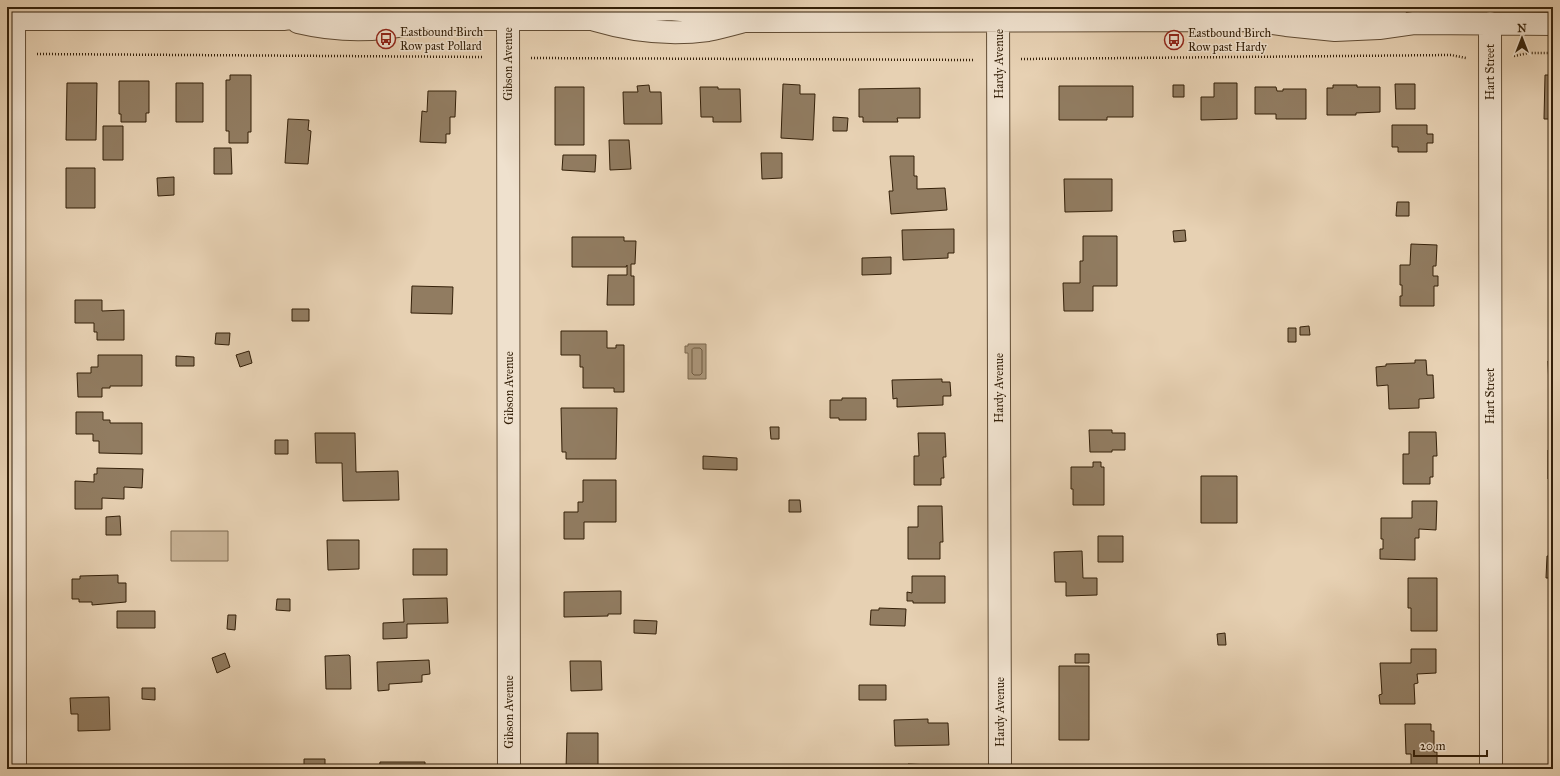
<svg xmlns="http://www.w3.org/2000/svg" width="1560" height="776" font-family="'IM FELL Great Primer',serif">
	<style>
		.green { fill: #c9b396; stroke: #7e6a50 }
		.water { fill: #aa9579; stroke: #7b664c }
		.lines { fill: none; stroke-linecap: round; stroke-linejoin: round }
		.shore { stroke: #6f5a41; stroke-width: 1 }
		.building { fill: #917c61; stroke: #342009 }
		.minor-casing { stroke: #614c34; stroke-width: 24 }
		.path { stroke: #342009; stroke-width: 2.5; stroke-dasharray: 1 2; stroke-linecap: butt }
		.minor { stroke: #efe1ce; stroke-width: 22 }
		.labels { text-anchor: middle; stroke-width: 3; stroke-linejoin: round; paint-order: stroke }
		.poi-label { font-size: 12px; fill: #342009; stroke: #efe1ce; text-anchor: start }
		.street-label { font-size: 12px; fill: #342009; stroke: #efe1ce }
	</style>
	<rect width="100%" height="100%" fill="#e7d1b3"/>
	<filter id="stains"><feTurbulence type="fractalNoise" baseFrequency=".005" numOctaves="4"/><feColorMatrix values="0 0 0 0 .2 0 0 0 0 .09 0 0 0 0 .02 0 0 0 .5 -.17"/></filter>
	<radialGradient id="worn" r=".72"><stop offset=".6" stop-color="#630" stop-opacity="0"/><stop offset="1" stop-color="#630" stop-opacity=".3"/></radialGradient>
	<path class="green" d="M171 531H228V561H171Z"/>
	<path class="water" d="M688 344H706V379H688V353H685V346H688Z"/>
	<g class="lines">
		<path class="shore" d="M694 348H700L702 350V373L700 375H694L692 373V350Z"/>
	</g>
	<path class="building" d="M230 75H251V132H248V143H229V131H226V80H230Z
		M1545 75H1553V119H1544Z
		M119 81H149V113H146V122H121V114H119Z
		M67 83H97L96 140H66Z
		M176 83H203V122H176Z
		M1214 83H1237V119L1201 120V97H1214Z
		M783 84 800 85V94H815L813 140 781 138Z
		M1395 84H1415V109H1396Z
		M649 85 650 92H661L662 124H624L623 92H638L637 86Z
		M1173 85H1184V97H1173Z
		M1333 85H1357V87H1380V112L1356 113V115H1327V88H1333Z
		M1059 86H1133V117H1107V120H1059Z
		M555 87H584V145H555Z
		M700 87H718V89H740L741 122H713V117H701Z
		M1255 87H1276L1277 91H1283V89H1306V119H1276V114H1255Z
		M920 88V118H897L898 122H863V117H859V89Z
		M428 91H456L455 117H450V134H446V143L420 142 422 111 427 112Z
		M833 117 848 118 847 131H833Z
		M288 119 309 120 308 130 311 131 308 164 285 163Z
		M1392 125H1427V134H1433V143H1427V152H1398V147H1392Z
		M103 126H123V160H103Z
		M609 140H629L631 169 610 170Z
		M214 148H231L232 174H214Z
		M761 153H782V178L762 179Z
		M563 155H596L595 172 562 170Z
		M890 156H914V176H917V189L945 188 947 210 891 214 889 191H893Z
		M66 168H95V208H66Z
		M174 177V195L158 196 157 178Z
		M1064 179H1112V211L1065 212Z
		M1397 202H1409V216H1396Z
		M954 229V253H948V258L903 260 902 230Z
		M1185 230 1186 241 1174 242 1173 231Z
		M1083 236H1117V286H1093V311H1064L1063 283H1080V261H1083Z
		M572 237H624V241H636L635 264H631V276H634V305H607L608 275H627V265L626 267H572Z
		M1411 244 1437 245 1436 266H1433V276H1438V286H1434V306H1400V296H1402V285H1400V265H1410Z
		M891 257V274L862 275V258Z
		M412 286 453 287 452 314 411 313Z
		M75 300H102V311L124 310V340H97V332H94V323H75Z
		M292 309H309V321H292Z
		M1309 326 1310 335H1300V327Z
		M1288 328H1296V342H1288Z
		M561 331H607V348H616V345H624V392H614V388H583V367H580V355H561Z
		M216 333H230L229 345 215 344Z
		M249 351 252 363 240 367 236 355Z
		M98 355H142V386H110V388H102V397H78L77 373H91V367H98Z
		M176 356 194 357V366H176Z
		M1415 360H1426L1427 375H1433L1434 398 1419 399V408L1389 409 1388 385 1377 386 1376 367 1386 366V364L1415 363Z
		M1548 361H1553V389H1549Z
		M942 379V382H950L951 396H943V405L897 407V398L893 399 892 380Z
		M842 398H866V420H839V418H830V400H842Z
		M561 408H617L616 459H566V452H562Z
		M76 412H103V420H110V423H142V454L99 453V441H93V434H76Z
		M770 427H779V439H771Z
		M1089 430H1112V433H1125V450H1112V452H1090Z
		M1409 432H1436L1437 456H1433V477H1430V484H1403V454H1409Z
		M315 433H355L356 472 398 471 399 500 343 501 342 463H316Z
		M918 433H945L946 457H943L944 478H941V485H914V456H919Z
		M275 440H288V454H275Z
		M1548 450H1553V479H1548Z
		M703 456 737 458V470L703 469Z
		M1093 462H1101V467H1104V505H1073V489H1071V467H1093Z
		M97 468 143 469 142 488 124 487V499L102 498V509H75V481L94 482V474H97Z
		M1201 476H1237V523H1201Z
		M583 480H616V522H584V539H564V512H578V502H583Z
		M789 500H800L801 512H789Z
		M1412 501H1437L1436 530 1419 529V538H1415V560L1380 559V549H1383V539H1381V518H1412Z
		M918 506H942L943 542H940V559H908V527H918Z
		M120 516 121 535H106V517Z
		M1098 536H1123V562H1098Z
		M327 540H359V569L328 570Z
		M413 549H447V575H413Z
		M1082 551 1083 578H1097V595L1066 596V582H1055L1054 552Z
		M1547 556H1553V578H1546Z
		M118 575V583H126V602L92 605V602H79V599H72V579H80V576Z
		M912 576H945V603H913V601H907V592L912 593Z
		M1408 578H1437V631H1411V608H1408Z
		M621 591V614H608V616L564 617V592Z
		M447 598 448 623 407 624V638L383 639V623L404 622 403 599Z
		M277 599H290V611L276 610Z
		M879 608 906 609 905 626 870 625 871 610H879Z
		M117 611H155V628H117Z
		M228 615H236L235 630 227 629Z
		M634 620 657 621 656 634 634 633Z
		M1225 633 1226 645H1218L1217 634Z
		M1411 649H1436V673L1417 674 1418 683 1414 684 1415 704H1380L1379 695 1382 694 1380 663H1411Z
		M225 653 230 667 217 673 212 658Z
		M1075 654H1089V663H1075Z
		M349 655 350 656 351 689H326L325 656Z
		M429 660 430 674 422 675V682L389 684V690L378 691 377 662Z
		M570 661H601L602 690 571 691Z
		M1059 666H1089V740H1059Z
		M859 685H886V700H859Z
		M142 688H155V700L142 699Z
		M109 697 110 730 78 731V714H71L70 698Z
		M928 719V723H948L949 745 895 746 894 720Z
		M1405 724H1431V731H1434V752H1437V769H1411V754H1406Z
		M567 733H598V769H566Z
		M304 759H325V769H304Z
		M380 762H425V769H379Z
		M908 764 932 765V769H891V765H908Z"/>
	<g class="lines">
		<g class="minor-casing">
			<path id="minor" d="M14 7 15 769
				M508 7 509 769
				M998 7 1000 769
				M1277 16C1318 9 1356 10 1397 19
				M7 19H283L334 12 353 11 400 14 430 19H589L625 12 670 9 714 13 748 21 1254 20 1286 25 1335 30 1379 28 1414 23 1553 24
				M595 20C632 31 671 35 708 30 719 28 730 25 741 22
				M298 22C336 31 374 32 412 23
				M1490 23 1491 769"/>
		</g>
		<path class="path" d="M37 54 484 57
			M1514 56 1529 53H1553
			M531 58 974 60
			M1021 59 1451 55 1466 58"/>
		<use href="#minor" class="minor"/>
	</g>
	<defs>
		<g id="bus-ring" transform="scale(1)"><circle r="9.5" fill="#efe1ce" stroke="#8f2418" stroke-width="1.5"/><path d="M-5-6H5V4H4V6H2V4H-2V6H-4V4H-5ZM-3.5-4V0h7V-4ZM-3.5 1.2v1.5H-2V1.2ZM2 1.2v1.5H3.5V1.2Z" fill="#8f2418"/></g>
	</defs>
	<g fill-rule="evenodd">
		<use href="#bus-ring" x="386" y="39"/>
		<use href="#bus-ring" x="1174" y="40"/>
	</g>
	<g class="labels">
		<g class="poi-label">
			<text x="400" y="36">Eastbound Birch<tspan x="400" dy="14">Row past Pollard</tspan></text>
			<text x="1188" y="37">Eastbound Birch<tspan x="1188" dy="14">Row past Hardy</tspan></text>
		</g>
		<g class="street-label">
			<text transform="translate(508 64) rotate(-90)" y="4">Gibson Avenue</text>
			<text transform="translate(999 64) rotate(-90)" y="4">Hardy Avenue</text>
			<text transform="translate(1490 72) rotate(-90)" y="4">Hart Street</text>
			<text transform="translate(509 388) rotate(-90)" y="4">Gibson Avenue</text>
			<text transform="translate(999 388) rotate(-90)" y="4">Hardy Avenue</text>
			<text transform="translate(1490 396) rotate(-90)" y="4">Hart Street</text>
			<text transform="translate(509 712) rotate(-90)" y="4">Gibson Avenue</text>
			<text transform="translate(1000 712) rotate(-90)" y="4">Hardy Avenue</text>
		</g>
	</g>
	<rect width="1560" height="776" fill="none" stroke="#e7d1b3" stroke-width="24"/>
	<rect x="8" y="8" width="1544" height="760" fill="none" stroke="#342009" stroke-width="2"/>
	<rect x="12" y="12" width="1536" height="752" fill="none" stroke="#342009"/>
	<g transform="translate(1522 38)" stroke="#efe1ce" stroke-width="3" paint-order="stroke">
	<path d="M0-3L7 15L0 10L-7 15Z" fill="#342009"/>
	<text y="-6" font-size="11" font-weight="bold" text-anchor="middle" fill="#342009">N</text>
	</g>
	<path d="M1414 750v6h73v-6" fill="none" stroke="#342009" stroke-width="2"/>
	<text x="1420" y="750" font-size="12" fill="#342009" stroke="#efe1ce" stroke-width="3" paint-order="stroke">20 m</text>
	<rect width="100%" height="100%" filter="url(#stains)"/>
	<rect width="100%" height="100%" fill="url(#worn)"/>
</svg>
